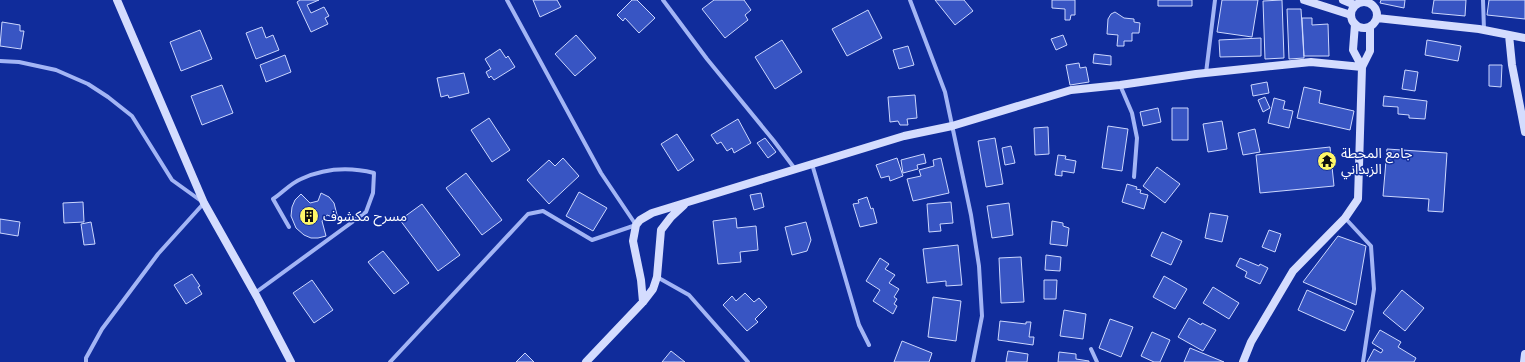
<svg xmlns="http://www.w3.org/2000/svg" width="1525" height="362" font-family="Montserrat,'Noto Sans Arabic',sans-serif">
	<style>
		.building { fill: #3855c3; stroke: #ccd7fe }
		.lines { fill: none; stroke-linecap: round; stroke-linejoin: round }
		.street { stroke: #a3b5f5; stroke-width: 4 }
		.secondary { stroke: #d4dcfe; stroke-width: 8 }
		.labels { text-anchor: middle; stroke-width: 3; stroke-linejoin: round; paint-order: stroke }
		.poi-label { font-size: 14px; fill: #fff; stroke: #102c9b; text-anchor: start }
	</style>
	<rect width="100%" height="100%" fill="#102c9b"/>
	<path class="building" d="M300 0H319L307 5 311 13 324 7 329 16 325 18 328 24 311 32 297 2Z
		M533 0H557L561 7 540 17Z
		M632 0H637L655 18 639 33 625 18 623 21 617 15Z
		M714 0H744L751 10 745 15 748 20 725 38 702 9Z
		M935 0H964L973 11 955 25Z
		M1052 0H1075V15H1071L1070 20H1065V9L1052 8Z
		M1158 0H1192V6H1158Z
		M1222 0H1258L1252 37 1217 32Z
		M1282 0 1284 58 1265 59 1263 1Z
		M1381 0H1405L1404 8 1380 3Z
		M1434 0H1466L1465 16 1432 13Z
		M1489 0H1525V19L1487 15Z
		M1287 9H1301L1304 58 1289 59Z
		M868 10 882 38 847 56 832 29Z
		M1115 12 1124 18 1134 19V22L1140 23 1139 33H1132V41H1124V46H1117L1118 35 1107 34 1108 19 1111 14Z
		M1302 18H1312V25L1328 24 1329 56H1304Z
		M2 22 20 25V31H24L21 49 0 46Z
		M262 27 266 38 273 35 279 50 256 59 246 33Z
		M200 30 212 59 181 71 170 42Z
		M576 35 596 58 575 76 555 54Z
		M1063 35 1067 45 1056 50 1051 39Z
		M1261 38V56L1220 57 1219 40Z
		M782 40 802 72 775 89 755 57Z
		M1427 40 1461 46 1458 61 1425 55Z
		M908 46 914 65 899 69 893 50Z
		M500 49 506 58 508 56 515 67 494 80 491 76 489 78 486 72 491 69 485 59Z
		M1094 54 1111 56V65L1093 63Z
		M285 55 291 72 266 82 260 65Z
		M1079 63 1080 68 1086 67 1089 82 1070 85 1066 65Z
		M1489 65H1502L1501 87 1489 86Z
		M1405 70 1418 72 1415 91 1402 89Z
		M464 73 469 93 449 98 448 95 441 97 437 78Z
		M1267 82 1269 93 1253 96 1251 85Z
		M222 85 233 113 202 125 191 96Z
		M1304 87 1321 91 1319 103 1354 111 1350 130 1297 118Z
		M915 95 917 118 907 119 908 125H900L898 121 890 122 888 97Z
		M1384 96 1427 101 1425 119 1409 118V115L1398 114V107L1383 106Z
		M1265 97 1270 108 1263 112 1258 100Z
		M1274 98 1285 101 1283 109 1293 111 1289 128 1268 123Z
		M1158 108 1161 122 1143 126 1140 112Z
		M1172 108H1188V140H1172Z
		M489 118 510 150 492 162 471 130Z
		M738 119 751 143 734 153 732 148 727 151 721 142 717 144 711 135Z
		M1222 121 1227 149 1208 152 1203 124Z
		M1108 126 1128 129 1122 171 1102 168Z
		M1048 127 1049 154 1035 155 1034 128Z
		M1255 129 1260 152 1243 155 1238 133Z
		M677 134 694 160 678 171 661 144Z
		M765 138 776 152 768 158 757 143Z
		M995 138 1003 184 986 187 978 141Z
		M1011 146 1015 163 1005 165 1002 148Z
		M1330 147 1334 186 1260 193 1256 155Z
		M1387 149 1447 153 1443 212 1428 211 1429 199 1383 196Z
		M924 154 926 163 917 165 918 169 903 173 901 160Z
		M1058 155 1066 156 1065 159 1076 161 1074 173 1062 171V176L1055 175Z
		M563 158 579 176 549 204 527 180 549 160 555 166Z
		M897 158 903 176 890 181 889 176 881 178 876 165Z
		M941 158 949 193 913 201 907 179 921 176 919 170 934 166 933 160Z
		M1157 167 1180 184 1165 203 1143 186Z
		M466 173 502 220 482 235 446 188Z
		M1127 184 1137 187 1136 189 1141 190 1140 193 1148 195 1144 209 1122 202Z
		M579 192 607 208 593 231 566 216Z
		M321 193 329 197 334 203 338 219 327 215 322 221 326 236 318 238H311L304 235 296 228 291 216 292 207 295 200 301 194 310 203 318 201Z
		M761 193 764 207 754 210 750 195Z
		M867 197 871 209 873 208 877 223 860 227 853 204 859 203 858 200Z
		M83 202 84 222 64 223 63 203Z
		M951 202 953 223 940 224 941 231 929 232 927 204Z
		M1009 203 1013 235 992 238 987 206Z
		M422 204 460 255 438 271 400 220Z
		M1210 213 1228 216 1222 242 1205 238Z
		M736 218 737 228 756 226 758 250 740 252 741 262 718 264 713 221Z
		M0 219 20 222 18 236 0 233Z
		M1052 221 1063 223V226L1069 228 1067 246 1050 244Z
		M91 222 95 244 84 245 81 224Z
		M806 222 811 240 807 251 792 255 785 227Z
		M1269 230 1281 234 1275 252 1262 247Z
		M1162 232 1182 241 1171 265 1151 256Z
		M1338 236 1366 246 1356 305 1303 282Z
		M958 245 962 285 946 286V281L927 283 923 249Z
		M383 251 409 283 394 294 368 262Z
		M1046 255 1061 257 1060 271 1045 270Z
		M1021 257 1024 302 1001 303 999 258Z
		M880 258 889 264 885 269 895 275 889 283 899 289 894 297 897 299 894 304 897 306 893 314 873 301 880 290 866 281Z
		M1240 258 1259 266 1260 264 1268 268 1260 284 1245 277 1247 272 1236 266Z
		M192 274 200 286 198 287 202 294 186 304 174 285Z
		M1164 276 1187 289 1175 309 1153 297Z
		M312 280 333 310 314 323 293 293Z
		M1044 280H1057L1056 299H1044Z
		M1213 287 1239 303 1229 319 1203 303Z
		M1307 290 1354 311 1345 331 1298 310Z
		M1402 290 1424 308 1405 331 1383 313Z
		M745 293 754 302 759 298 767 307 755 319 758 322 747 331 723 305 732 296 736 301Z
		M933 297 961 301 956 341 928 337Z
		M1064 310 1086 314 1083 339 1060 336Z
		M1189 318 1201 325 1202 323 1216 330 1203 351 1178 337Z
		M1110 319 1133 327 1121 357 1099 348Z
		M1000 321 1026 324V322H1031L1029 337H1034L1033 345 998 340Z
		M1380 330 1401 342 1398 347 1416 358 1414 362H1367L1374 349 1381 353 1383 350 1372 343Z
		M1152 332 1170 340 1160 362H1154L1141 356Z
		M902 341 932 353 929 362H894Z
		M1190 348 1224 362H1184Z
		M671 351 685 362H662Z
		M1008 351 1028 354 1027 362H1006Z
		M1059 352 1076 354V359L1089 361V362H1058Z
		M525 353 534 362H516Z"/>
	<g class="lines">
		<path class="street" d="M663 0 707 59 774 141 795 169
			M910 0 945 92 971 215 979 266 982 316 973 362
			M1483 0 1484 30
			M0 61 19 62 56 70 88 84 108 97 132 116 172 180 204 203 158 254 102 329 86 358V362
			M1206 73 1215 0
			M1120 85 1132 113 1137 138 1134 177
			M812 164 859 325 869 345
			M1345 218 1371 246 1374 289 1363 362
			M657 277 689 295 748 362
			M255 293 366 212 373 193 374 173C350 167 325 168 301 179 291 183 282 193 273 199L289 227
			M1091 349 1097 362
			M390 362 528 214 543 211 592 240 636 225 601 173 507 0"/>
		<path class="secondary" d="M117 0 204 203 257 297 291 362
			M1304 0 1351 15
			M1343 0 1355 5
			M1351 15a13 13 0 1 1 26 0a13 13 0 1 1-26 0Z
			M1377 18 1479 29 1525 38
			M1355 24 1353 50 1362 67
			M1509 35 1512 65 1525 132
			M643 302 641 280 633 241 636 225 640 220 652 213 904 136 952 126 1071 90 1120 85 1196 74 1311 62 1362 67
			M586 362 643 302 653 289 657 277 661 230 671 217 684 205
			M1243 362 1251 342 1293 271 1345 218 1358 199 1362 67 1370 51V27
			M1524 362 1525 354"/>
	</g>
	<defs>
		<g id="temple-disc" transform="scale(1)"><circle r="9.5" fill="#fff767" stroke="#102c9b"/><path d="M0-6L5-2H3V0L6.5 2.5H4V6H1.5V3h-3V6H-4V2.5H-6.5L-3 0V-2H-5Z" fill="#111"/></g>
		<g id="building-disc" transform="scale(1)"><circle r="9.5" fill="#fff767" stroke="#102c9b"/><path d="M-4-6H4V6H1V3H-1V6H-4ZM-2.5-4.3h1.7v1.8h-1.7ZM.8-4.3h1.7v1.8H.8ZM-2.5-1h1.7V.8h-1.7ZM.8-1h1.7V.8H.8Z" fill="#111"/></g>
	</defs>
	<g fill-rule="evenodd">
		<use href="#temple-disc" x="1327" y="161"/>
		<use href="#building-disc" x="309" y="216"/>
	</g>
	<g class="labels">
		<g class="poi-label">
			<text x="1341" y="158">جامع المحطة<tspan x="1341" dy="16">الزبداني</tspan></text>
			<text x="323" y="221">مسرح مكشوف</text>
		</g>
	</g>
</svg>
